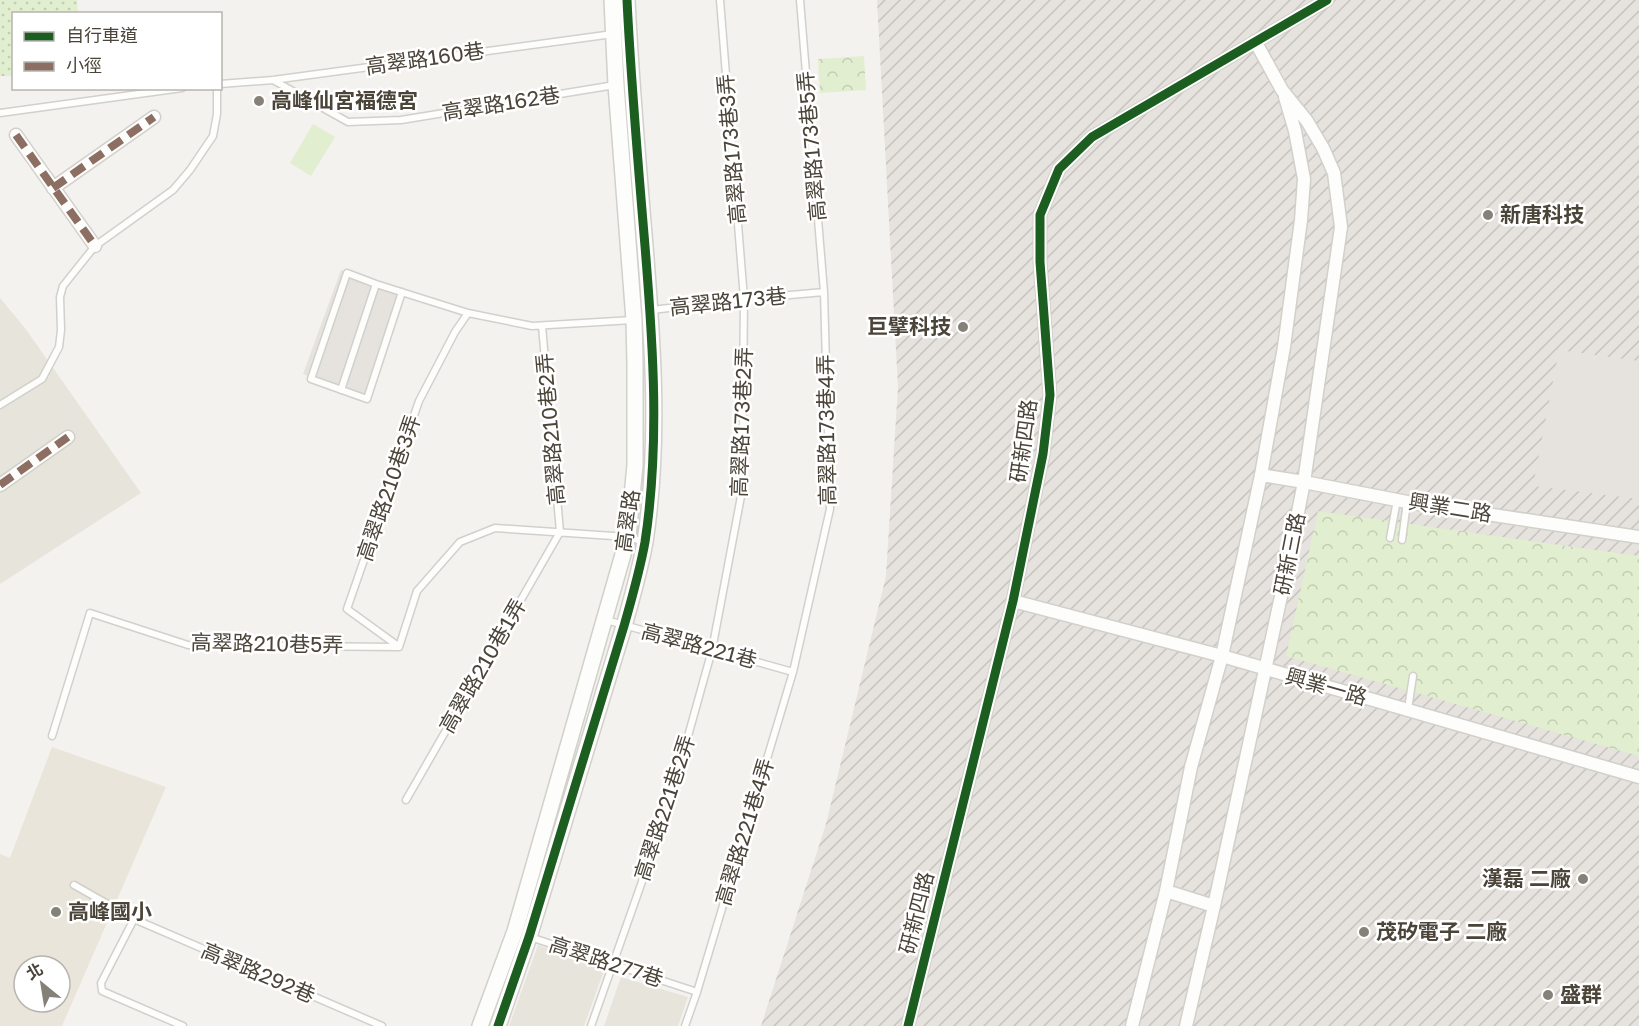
<svg xmlns="http://www.w3.org/2000/svg" width="1639" height="1026" font-family="'Golos Text','Noto Sans TC',sans-serif">
	<style>
		.residential { fill: #e7e4dc }
		.industrial { fill: url(#industrial-furrows) }
		.education { fill: #eae5da; fill-rule: evenodd }
		.grass { fill: url(#grass-dots) }
		.park { fill: url(#park-crowns) }
		.pitch { fill: #e1eecf }
		.parking { fill: #e6e3df }
		.lines { fill: none; stroke-linecap: round; stroke-linejoin: round }
		.service-casing { stroke: #d2d0cb; stroke-width: 9 }
		.minor-casing { stroke: #d2d0cb; stroke-width: 15 }
		.tertiary-casing { stroke: #d2d0cb; stroke-width: 18 }
		.service { stroke: #fdfdfc; stroke-width: 6 }
		.minor { stroke: #fdfdfc; stroke-width: 12 }
		.tertiary { stroke: #fdfdfc; stroke-width: 15 }
		.quiet { stroke: #8d6e63; stroke-width: 8; stroke-dasharray: 15 8; stroke-linecap: butt }
		.cycleway-casing { stroke: #fff; stroke-width: 13 }
		.cycleway { stroke: #1b5e20; stroke-width: 9 }
		.poi-dot { fill: #868178; stroke: #fff; stroke-width: 2 }
		.labels { text-anchor: middle; stroke-width: 5; stroke-linejoin: round; paint-order: stroke }
		.street-label { font-size: 21px; fill: #4b4439; stroke: #fff }
		.poi-label { font-size: 21px; font-weight: bold; fill: #4b4439; stroke: #fff; text-anchor: start }
	</style>
	<defs>
		<pattern id="industrial-furrows" width="10" height="10" patternUnits="userSpaceOnUse" patternTransform="scale(1.5)"><rect width="10" height="10" fill="#e6e2de"/><path d="M-1 1l2-2M0 10L10 0M9 11l2-2" fill="none" stroke="#c7c3bf"/></pattern>
		<pattern id="grass-dots" width="8" height="8" patternUnits="userSpaceOnUse" patternTransform="scale(1.5)"><rect width="8" height="8" fill="#e1eecf"/><path d="M2 2h.1M6 6h.1" fill="none" stroke="#c3cdb2" stroke-width="1.8" stroke-linecap="round"/></pattern>
		<pattern id="park-crowns" width="20" height="18" patternUnits="userSpaceOnUse" patternTransform="scale(1.5)"><rect width="20" height="18" fill="#e1eecf"/><path d="M2 6a3 3 0 1 1 6 0M12 15a3 3 0 1 1 6 0" fill="none" stroke="#c3cdb2"/></pattern>
	</defs>
	<rect width="100%" height="100%" fill="#f4f2ee"/>
	<path class="residential" d="M0 298 25 328 141 493 0 584Z
		M538 945 605 968 584 1026H509Z
		M621 977 688 997 678 1026H604Z"/>
	<path class="industrial" d="M877 0H1639V1026H761L826 824 886 576 898 387Z"/>
	<path class="education" d="M52 747 166 787 62 1026H0V854L10 858ZM24 966H60V1002H24Z"/>
	<path class="grass" d="M0 0H77L78 13 14 14 13 76H0Z"/>
	<path class="park" d="M864 56 866 90 820 93 818 59Z
		M1318 511 1639 556V756L1286 656Z"/>
	<path class="pitch" d="M313 124 335 137 311 176 290 163Z"/>
	<path class="parking" d="M341 270 402 292 367 399 303 374Z
		M1559 350 1639 361V499L1533 486Z"/>
	<g class="lines">
		<g class="service-casing">
			<path id="service" d="M273 80 348 122 401 120 615 85
				M220 84 273 80 613 34
				M0 113 182 88
				M402 292 367 399 311 379 347 273 376 284 468 313 532 326 633 320
				M652 310 744 299 824 292
				M341 390 376 284
				M0 405 42 379 59 347 61 330 60 297 63 286 95 246 173 190 190 170 213 136 217 114V88
				M1390 538 1397 500
				M1402 540 1407 502
				M606 620 793 672
				M398 646 347 609 419 401 455 332 468 313
				M399 647 417 591 460 542 495 528 628 537 644 542
				M1408 709 1413 676
				M52 736 90 613 188 645 399 647
				M406 800 560 532 542 326
				M74 885 134 919 382 1026
				M134 919 101 983 102 991 183 1026
				M530 937 697 992
				M591 1026 668 808 712 650 742 491 744 299 720 0
				M685 1026 697 992 793 672 830 509 824 292 800 0"/>
		</g>
		<g class="minor-casing">
			<path id="minor" d="M16 135 95 246
				M53 188 154 117
				M1261 475 1304 482 1407 502 1639 537
				M0 485 68 437
				M1013 601 1222 656 1639 777
				M1166 891 1214 906
				M908 1026 1013 601 1043 454 1050 395 1040 262V215L1059 169 1092 137 1327 0
				M1132 1026 1166 891 1191 767 1222 656 1261 475 1284 347 1301 220 1304 179 1295 131 1285 97
				M1186 1026 1214 906 1286 573 1304 482 1341 227 1334 173 1323 148 1307 121 1282 90 1255 41"/>
		</g>
		<g class="tertiary-casing">
			<path id="tertiary" d="M480 1026 515 931 628 537 635 465V363L634 320 616 85 612 0
				M498 1026 529 937 624 626C632 598 640 570 645 542 660 444 653 344 645 246 638 164 631 82 627 0"/>
		</g>
		<use href="#service" class="service"/>
		<use href="#minor" class="minor"/>
		<use href="#tertiary" class="tertiary"/>
		<path class="quiet" d="M16 135 95 246
			M53 188 154 117
			M0 485 68 437"/>
		<g class="cycleway-casing">
			<path id="cycleway" d="M498 1026 529 937 624 626C632 598 640 570 645 542 660 444 653 344 645 246 638 164 631 82 627 0
				M908 1026 1013 601 1043 454 1050 395 1040 262V215L1059 169 1092 137 1327 0"/>
		</g>
		<use href="#cycleway" class="cycleway"/>
	</g>
	<g class="poi-dot">
		<circle cx="259" cy="101" r="6"/>
		<circle cx="1488" cy="215" r="6"/>
		<circle cx="963" cy="327" r="6"/>
		<circle cx="1583" cy="879" r="6"/>
		<circle cx="56" cy="912" r="6"/>
		<circle cx="1364" cy="932" r="6"/>
		<circle cx="1548" cy="995" r="6"/>
	</g>
	<g class="labels">
		<g class="street-label">
			<text transform="translate(425 59) rotate(-8)" y="7">高翠路160巷</text>
			<text transform="translate(501 104) rotate(-9)" y="7">高翠路162巷</text>
			<text transform="translate(812 146) rotate(-95)" y="7">高翠路173巷5弄</text>
			<text transform="translate(732 149) rotate(-95)" y="7">高翠路173巷3弄</text>
			<text transform="translate(728 302) rotate(-6)" y="7">高翠路173巷</text>
			<text transform="translate(742 422) rotate(-88)" y="7">高翠路173巷2弄</text>
			<text transform="translate(551 429) rotate(-95)" y="7">高翠路210巷2弄</text>
			<text transform="translate(827 430) rotate(-91)" y="7">高翠路173巷4弄</text>
			<text transform="translate(1024 441) rotate(-82)" y="7">研新四路</text>
			<text transform="translate(389 488) rotate(-71)" y="7">高翠路210巷3弄</text>
			<text transform="translate(1450 508) rotate(9)" y="7">興業二路</text>
			<text transform="translate(628 521) rotate(-82)" y="7">高翠路</text>
			<text transform="translate(1290 554) rotate(-79)" y="7">研新三路</text>
			<text transform="translate(267 644) rotate(1)" y="7">高翠路210巷5弄</text>
			<text transform="translate(699 646) rotate(15)" y="7">高翠路221巷</text>
			<text transform="translate(483 666) rotate(-60)" y="7">高翠路210巷1弄</text>
			<text transform="translate(1326 687) rotate(16)" y="7">興業一路</text>
			<text transform="translate(665 808) rotate(-72)" y="7">高翠路221巷2弄</text>
			<text transform="translate(745 832) rotate(-73)" y="7">高翠路221巷4弄</text>
			<text transform="translate(917 913) rotate(-76)" y="7">研新四路</text>
			<text transform="translate(606 962) rotate(18)" y="7">高翠路277巷</text>
			<text transform="translate(258 973) rotate(23)" y="7">高翠路292巷</text>
		</g>
		<g class="poi-label">
			<text x="271" y="108">高峰仙宮福德宮</text>
			<text x="1500" y="222">新唐科技</text>
			<text x="951" y="334" text-anchor="end">巨擘科技</text>
			<text x="1571" y="886" text-anchor="end">漢磊 二廠</text>
			<text x="68" y="919">高峰國小</text>
			<text x="1376" y="939">茂矽電子 二廠</text>
			<text x="1560" y="1002">盛群</text>
		</g>
	</g>
	<rect x="12" y="12" width="210" height="78" fill="#ffffff" stroke="#b7b4b0" stroke-width="1.5"/>
	<rect x="24" y="32" width="30" height="9" fill="#1b5e20" stroke="#b7b4b0" stroke-width="1.5"/>
	<text x="66" y="42" font-size="18" fill="#4b4439">自行車道</text>
	<rect x="24" y="62" width="30" height="9" fill="#8d6e63" stroke="#b7b4b0" stroke-width="1.5"/>
	<text x="66" y="72" font-size="18" fill="#4b4439">小徑</text>
	<g transform="translate(42 984) rotate(330)"><circle r="28" fill="#ffffff" stroke="#b7b4b0" stroke-width="1.5"/>
	<path d="M0-4.5L10 22L0 15L-10 22Z" fill="#868178"/>
	<text y="-9" font-size="16" font-weight="bold" text-anchor="middle" fill="#4b4439">北</text>
	</g>
</svg>
